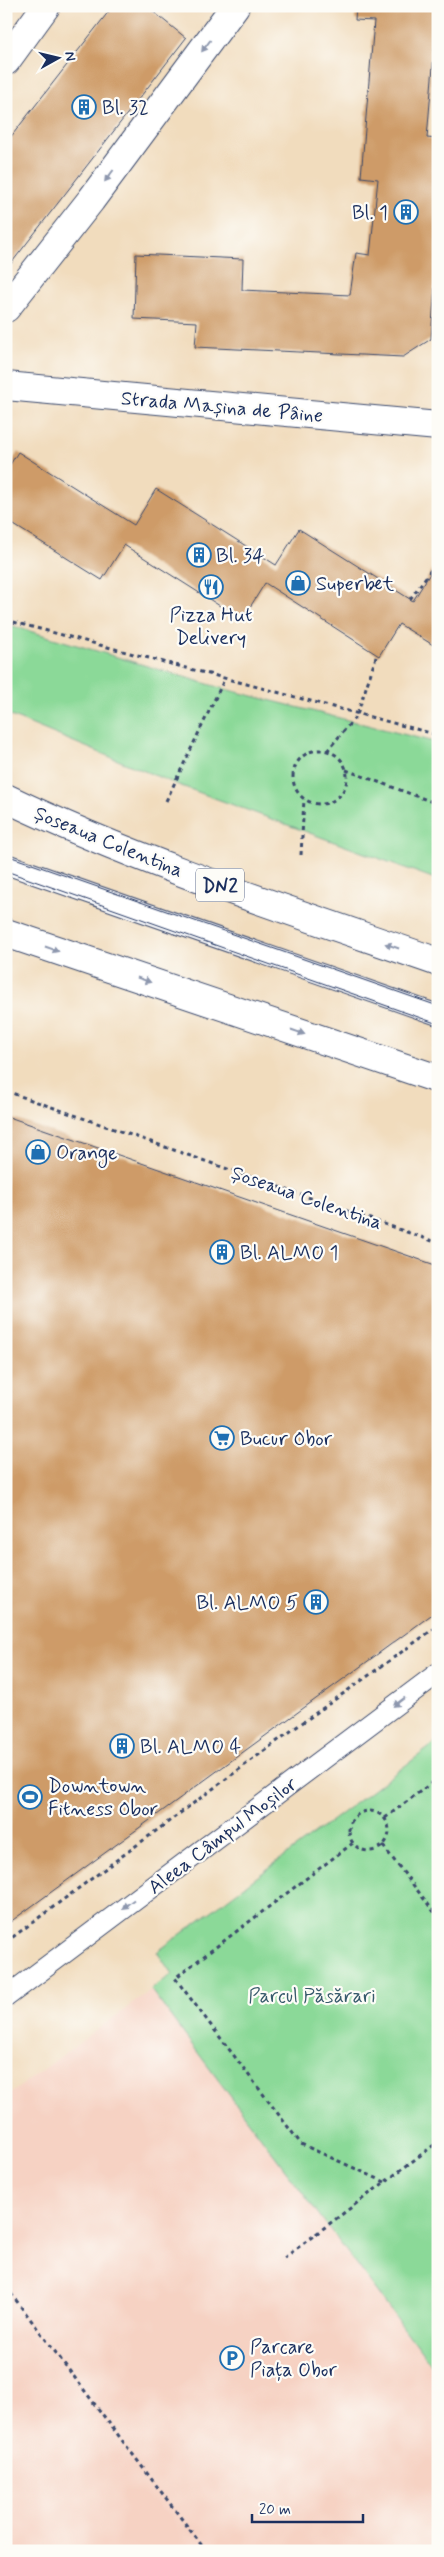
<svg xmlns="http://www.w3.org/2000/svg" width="444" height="2557" font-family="Mynerve,sans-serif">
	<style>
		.built { fill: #f6d2c3 }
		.green { fill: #8bd998; stroke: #53847b }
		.building { fill: #ce9b68 }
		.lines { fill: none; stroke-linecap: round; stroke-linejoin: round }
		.service-casing { stroke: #3b496c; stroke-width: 22 }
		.minor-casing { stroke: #3b496c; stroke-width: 30 }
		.primary-casing { stroke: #3b496c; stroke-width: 30 }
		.path { stroke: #3b496c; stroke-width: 3; stroke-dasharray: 4 4; stroke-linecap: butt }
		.service { stroke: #fff; stroke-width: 20 }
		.minor { stroke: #fff; stroke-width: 28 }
		.primary { stroke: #fff; stroke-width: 28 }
		.tram { stroke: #1b2f5e; stroke-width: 1 }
		.oneway { fill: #8d97ae }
		.labels { text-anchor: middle; stroke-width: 4.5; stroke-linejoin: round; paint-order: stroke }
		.shield { fill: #fdfcf7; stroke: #5f6c8c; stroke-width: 1 }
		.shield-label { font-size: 19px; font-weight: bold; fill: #1b2f5e }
		.poi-label { font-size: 20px; fill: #1b2f5e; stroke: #fdfcf7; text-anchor: start }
		.street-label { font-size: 20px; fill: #1b2f5e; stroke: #fdfcf7 }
		.park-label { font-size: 20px; fill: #375a6c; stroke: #fdfcf7 }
	</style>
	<rect width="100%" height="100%" fill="#fdfcf7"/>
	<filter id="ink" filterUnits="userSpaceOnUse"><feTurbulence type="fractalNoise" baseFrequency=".02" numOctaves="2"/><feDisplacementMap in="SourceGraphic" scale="10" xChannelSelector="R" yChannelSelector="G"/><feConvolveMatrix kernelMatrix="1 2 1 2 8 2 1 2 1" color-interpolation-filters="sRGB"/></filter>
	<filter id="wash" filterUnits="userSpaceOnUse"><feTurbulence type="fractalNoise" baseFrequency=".0096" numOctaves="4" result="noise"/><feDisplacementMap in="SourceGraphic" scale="20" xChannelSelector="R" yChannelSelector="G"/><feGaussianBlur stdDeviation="1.12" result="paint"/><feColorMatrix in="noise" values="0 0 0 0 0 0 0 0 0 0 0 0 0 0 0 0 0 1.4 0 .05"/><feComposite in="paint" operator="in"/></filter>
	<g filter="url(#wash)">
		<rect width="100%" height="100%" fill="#f1dcbd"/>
		<path class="built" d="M151 1990 438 2374V2551H6V2097Z"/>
		<path class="green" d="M6 624 221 688 438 743V880L176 784 6 714Z
			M438 1741V2374L151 1990 172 1974 157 1952Z"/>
		<g id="blocks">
			<path class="building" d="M113 6H146L186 38 6 270V143Z
				M356 6H438L427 138 438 139V246L431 339 403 357 195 347 197 322 134 319 136 254 243 259 242 290 350 295 356 253 370 255 378 179 361 177 374 21 355 20Z
				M18 452 134 525 156 489 276 565 299 529 413 601 436 564 438 648 399 624 379 656 265 583 242 620 124 545 102 580 6 520V471Z
				M6 1116 438 1266V1610L6 1925Z"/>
		</g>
	</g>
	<g filter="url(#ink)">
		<use href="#blocks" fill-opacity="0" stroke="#3b496c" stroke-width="1"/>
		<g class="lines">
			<g class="service-casing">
				<path id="service" d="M6 864 438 1015
					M6 1997 438 1673"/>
			</g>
			<g class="minor-casing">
				<path id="minor" d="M6 308 91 200 235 6
					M6 386 438 426"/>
			</g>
			<g class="primary-casing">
				<path id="primary" d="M6 61 46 6
					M6 798C143 864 294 912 438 962
					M6 933 438 1079"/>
			</g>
			<path class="path" d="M410 599 438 560
				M6 620 438 735
				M293 777a27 27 0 1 1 54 0a27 27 0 1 1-54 0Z
				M327 751 357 715 377 654
				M346 770 438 804
				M166 801 224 680
				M301 855 304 799
				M6 1091 438 1243
				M349 1831a20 20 0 1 1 40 0a20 20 0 1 1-40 0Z
				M385 1818 438 1778
				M353 1843 175 1978 301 2144 385 2182
				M383 1846 438 1917
				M6 1942 295 1728 438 1626
				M284 2258 438 2142
				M6 2287 206 2551"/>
			<use href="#service" class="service"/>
			<use href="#minor" class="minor"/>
			<use href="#primary" class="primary"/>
			<path class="tram" d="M6 855 438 1006
				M6 871 438 1024"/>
		</g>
		<defs><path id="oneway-solid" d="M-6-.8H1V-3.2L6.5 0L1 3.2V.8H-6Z" transform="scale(1.25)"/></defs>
		<g class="oneway">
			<use href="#oneway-solid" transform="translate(206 46) rotate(127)"/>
			<use href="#oneway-solid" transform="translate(109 176) rotate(127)"/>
			<use href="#oneway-solid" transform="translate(392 946) rotate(-161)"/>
			<use href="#oneway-solid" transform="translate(52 949) rotate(19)"/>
			<use href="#oneway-solid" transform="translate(144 980) rotate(19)"/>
			<use href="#oneway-solid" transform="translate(298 1032) rotate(19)"/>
			<use href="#oneway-solid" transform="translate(399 1702) rotate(143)"/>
			<use href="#oneway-solid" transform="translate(128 1904) rotate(143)"/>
		</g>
	</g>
	<defs>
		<g id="building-ring" transform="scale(1.25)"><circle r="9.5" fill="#fdfcf7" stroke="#1f6fb2" stroke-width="1.5"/><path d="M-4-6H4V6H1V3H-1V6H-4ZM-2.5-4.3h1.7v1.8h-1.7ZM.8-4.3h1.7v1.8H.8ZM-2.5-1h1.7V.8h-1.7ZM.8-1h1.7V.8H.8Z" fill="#1f6fb2"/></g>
		<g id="shop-ring" transform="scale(1.25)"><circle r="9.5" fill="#fdfcf7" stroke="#1f6fb2" stroke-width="1.5"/><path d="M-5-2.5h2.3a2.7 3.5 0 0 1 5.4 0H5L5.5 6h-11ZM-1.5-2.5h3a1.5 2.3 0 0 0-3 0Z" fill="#1f6fb2"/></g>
		<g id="restaurant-ring" transform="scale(1.25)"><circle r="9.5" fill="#fdfcf7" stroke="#1f6fb2" stroke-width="1.5"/><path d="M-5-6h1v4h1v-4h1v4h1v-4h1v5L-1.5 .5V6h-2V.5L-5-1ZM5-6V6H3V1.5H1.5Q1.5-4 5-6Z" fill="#1f6fb2"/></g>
		<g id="supermarket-ring" transform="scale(1.25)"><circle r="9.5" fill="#fdfcf7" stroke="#1f6fb2" stroke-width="1.5"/><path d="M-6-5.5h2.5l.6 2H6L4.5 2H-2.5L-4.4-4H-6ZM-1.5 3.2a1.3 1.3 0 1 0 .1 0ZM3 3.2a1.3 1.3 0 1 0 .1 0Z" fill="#1f6fb2"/></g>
		<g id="stadium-ring" transform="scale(1.25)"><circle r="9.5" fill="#fdfcf7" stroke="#1f6fb2" stroke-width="1.5"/><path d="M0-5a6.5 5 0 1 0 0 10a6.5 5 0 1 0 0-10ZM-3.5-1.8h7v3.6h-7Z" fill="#1f6fb2"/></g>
		<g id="parking-ring" transform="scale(1.25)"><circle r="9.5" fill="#fdfcf7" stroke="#1f6fb2" stroke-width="1.5"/><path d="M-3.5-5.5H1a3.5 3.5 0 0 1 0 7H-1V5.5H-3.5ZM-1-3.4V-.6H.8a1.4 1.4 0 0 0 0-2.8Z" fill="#1f6fb2"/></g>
	</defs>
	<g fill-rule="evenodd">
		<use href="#building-ring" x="84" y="107"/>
		<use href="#building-ring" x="406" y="212"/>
		<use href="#building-ring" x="199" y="555"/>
		<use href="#shop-ring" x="298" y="583"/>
		<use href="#restaurant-ring" x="211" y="587"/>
		<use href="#shop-ring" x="38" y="1152"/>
		<use href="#building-ring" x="222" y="1252"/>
		<use href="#supermarket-ring" x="222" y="1438"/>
		<use href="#building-ring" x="316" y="1602"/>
		<use href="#building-ring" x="122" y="1746"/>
		<use href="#stadium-ring" x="30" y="1797"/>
		<use href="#parking-ring" x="232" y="2358"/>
	</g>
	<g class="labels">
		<rect class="shield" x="196" y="868.5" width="48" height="33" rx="4"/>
		<g class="shield-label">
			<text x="220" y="892">DN2</text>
		</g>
		<g class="poi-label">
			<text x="102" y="114">Bl. 32</text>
			<text x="388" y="219" text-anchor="end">Bl. 1</text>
			<text x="216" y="562">Bl. 34</text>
			<text x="316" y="590">Superbet</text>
			<text x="211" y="621" text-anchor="middle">Pizza Hut<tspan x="211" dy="23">Delivery</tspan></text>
			<text x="56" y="1159">Orange</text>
			<text x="240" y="1259">Bl. ALMO 1</text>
			<text x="240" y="1445">Bucur Obor</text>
			<text x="298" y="1609" text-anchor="end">Bl. ALMO 5</text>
			<text x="140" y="1753">Bl. ALMO 4</text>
			<text x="48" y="1792">Downtown<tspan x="48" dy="23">Fitness Obor</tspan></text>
			<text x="250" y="2353">Parcare<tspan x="250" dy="23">Piața Obor</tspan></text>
		</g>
		<g class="street-label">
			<text transform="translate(222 406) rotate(5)" y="7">Strada Mașina de Pâine</text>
			<text transform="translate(109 841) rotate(22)" y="7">Șoseaua Colentina</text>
			<text transform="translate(307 1197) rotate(19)" y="7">Șoseaua Colentina</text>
			<text transform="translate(222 1835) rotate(-37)" y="7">Aleea Câmpul Moșilor</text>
		</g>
		<g class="park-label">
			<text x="312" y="2002">Parcul Păsărari</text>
		</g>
	</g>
	<rect width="444" height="2557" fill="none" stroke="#fdfcf7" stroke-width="25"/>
	<g transform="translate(58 58) rotate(82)" stroke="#fdfcf7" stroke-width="4" paint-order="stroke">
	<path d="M0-4L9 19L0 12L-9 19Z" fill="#1b2f5e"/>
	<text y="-8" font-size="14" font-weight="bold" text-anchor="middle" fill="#1b2f5e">N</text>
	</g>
	<path d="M252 2514v8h111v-8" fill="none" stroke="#1b2f5e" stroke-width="2.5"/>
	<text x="259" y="2514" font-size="15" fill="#1b2f5e" stroke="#fdfcf7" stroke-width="4" paint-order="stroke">20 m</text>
</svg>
